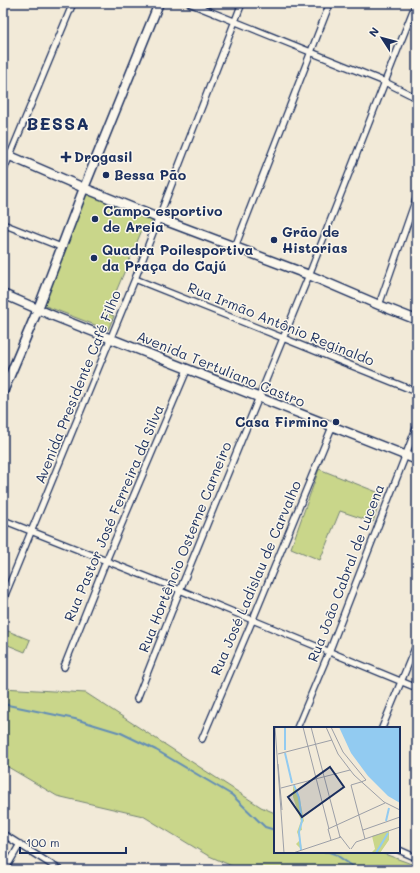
<svg xmlns="http://www.w3.org/2000/svg" width="420" height="873" font-family="Mali,sans-serif">
	<style>
		.green { fill: #c9d68a; stroke: #728274 }
		.lines { fill: none; stroke-linecap: round; stroke-linejoin: round }
		.stream { stroke: #628db6; stroke-width: 2 }
		.street-casing { stroke: #1b2f5e; stroke-width: 8 }
		.secondary-casing { stroke: #1b2f5e; stroke-width: 11 }
		.street { stroke: #fbf7ec; stroke-width: 5.5 }
		.secondary { stroke: #fbf7ec; stroke-width: 8 }
		.poi-dot { fill: #1b2f5e; stroke: #fbf7ec; stroke-width: 1.5 }
		.labels { text-anchor: middle; stroke-width: 3; stroke-linejoin: round; paint-order: stroke }
		.poi-label { font-size: 14px; font-weight: bold; fill: #1b2f5e; stroke: #fbf7ec; text-anchor: start }
		.street-label { font-size: 14px; fill: #1b2f5e; stroke: #fbf7ec }
		.district-label { font-size: 18px; font-weight: bold; letter-spacing: 1px; fill: #1b2f5e; stroke: #fbf7ec }
		.inset-river { fill: none; stroke: #92cbf1; stroke-width: 2 }
		.inset-road { fill: none; stroke: #9c9fa7; stroke-width: 1 }
		.view { fill: #1b2f5e; fill-opacity: 0.15; stroke: #1b2f5e; stroke-width: 2 }
		.inset-edge { fill: none; stroke: #1b2f5e; stroke-width: 2 }
	</style>
	<rect width="100%" height="100%" fill="#f2ead8"/>
	<filter id="ink" filterUnits="userSpaceOnUse"><feTurbulence type="fractalNoise" baseFrequency=".025" numOctaves="2"/><feDisplacementMap in="SourceGraphic" scale="8" xChannelSelector="R" yChannelSelector="G"/><feConvolveMatrix kernelMatrix="1 2 1 2 8 2 1 2 1" color-interpolation-filters="sRGB"/></filter>
	<g filter="url(#ink)">
		<path class="green" d="M88 191 153 219 148 232 142 230 107 313 114 316 108 330 43 305Z
			M319 469 382 494 373 522 340 511 320 560 291 548Z
			M3 629 30 640 25 652 3 643Z
			M3 688 86 693 261 807 275 813V852H379L417 866V870H241L207 855 143 816 57 796 3 764Z"/>
		<g class="lines">
			<path class="stream" d="M3 704 75 719 121 733 156 750 232 795 265 827 275 830
				M329 852 335 854 358 870"/>
			<g class="street-casing">
				<path id="street" d="M189 3 385 82 417 98
					M3 172 73 3
					M3 224 61 247
					M235 247 330 3
					M135 279 283 338 417 392
					M379 305 417 196
					M3 520 180 590 417 688
					M3 600 135 279 242 3
					M64 667 106 561 187 370
					M137 699 180 590 309 275 416 3
					M297 728 329 652 417 426
					M382 728 417 643
					M202 739 253 619 332 427
					M3 834 60 870
					M399 850 417 858
					M5 870 20 844"/>
			</g>
			<g class="secondary-casing">
				<path id="secondary" d="M3 153 84 188 158 218 309 275 379 305 417 320
					M3 294 56 317 417 460
					M3 392 38 309 84 188 159 3"/>
			</g>
			<use href="#street" class="street"/>
			<use href="#secondary" class="secondary"/>
		</g>
	</g>
	<g class="poi-dot">
		<path d="M64 151h4v4h4v4h-4v4h-4v-4h-4v-4h4z"/>
		<circle cx="106" cy="175" r="4"/>
		<circle cx="95" cy="219" r="4"/>
		<circle cx="274" cy="240" r="4"/>
		<circle cx="94" cy="258" r="4"/>
		<circle cx="336" cy="422" r="4"/>
	</g>
	<g class="labels">
		<g class="poi-label">
			<text x="74" y="162">Drogasil</text>
			<text x="114" y="180">Bessa Pão</text>
			<text x="103" y="216">Campo esportivo<tspan x="103" dy="16">de Areia</tspan></text>
			<text x="282" y="237">Grão de<tspan x="282" dy="16">Historias</tspan></text>
			<text x="102" y="255">Quadra Poilesportiva<tspan x="102" dy="16">da Praça do Cajú</tspan></text>
			<text x="328" y="427" text-anchor="end">Casa Firmino</text>
		</g>
		<g class="street-label">
			<text transform="translate(281 324) rotate(22)" y="5">Rua Irmão Antônio Reginaldo</text>
			<text transform="translate(221 369) rotate(22)" y="5">Avenida Tertuliano Castro</text>
			<text transform="translate(78 387) rotate(-68)" y="5">Avenida Presidente Café Filho</text>
			<text transform="translate(114 513) rotate(-67)" y="5">Rua Pastor José Ferreira da Silva</text>
			<text transform="translate(185 547) rotate(-68)" y="5">Rua Hortêncio Osterne Carneiro</text>
			<text transform="translate(346 573) rotate(-69)" y="5">Rua João Cabral de Lucena</text>
			<text transform="translate(256 578) rotate(-67)" y="5">Rua José Ladislau de Carvalho</text>
		</g>
		<g class="district-label">
			<text x="58" y="130">BESSA</text>
		</g>
	</g>
	<g transform="translate(274 727)">
		<rect width="126" height="126" fill="#f2ead8"/>
		<path d="M19 59 25 68 30 94 27 97 28 103 25 104 28 123 22 117 26 113 23 105 27 94 19 70ZM115 104V113L106 126H97L101 122 98 109Z" fill="#c9d68a"/>
		<path d="M65 0H126V76L114 69 94 49 77 26Z" fill="#92cbf1"/>
		<path class="inset-river" d="M11 0V23M11 26 18 56M20 58 25 71 28 94 25 105 27 123M112 94 115 81M102 126 114 106"/>
		<path class="inset-road" d="M1 0 10 126M29 0 55 102M37 0 66 110M52 0 64 27 80 48 110 75 126 83M57 0 69 25 92 53 87 55M4 27 58 13M4 37 8 83M87 55 77 58 91 112M7 61 76 43M89 103 126 90M66 109 76 122M57 113 54 102 111 76M77 122 82 115 126 100M19 126 67 110"/>
		<path class="view" d="M56 40 70 60 28 90 14 70Z"/>
		<rect width="126" height="126" class="inset-edge"/>
	</g>
	<rect width="420" height="873" fill="none" stroke="#fbf7ec" stroke-width="16"/>
	<rect x="8" y="8" width="404" height="857" fill="none" stroke="#1b2f5e" stroke-width="1.5" filter="url(#ink)"/>
	<g transform="translate(382 38) rotate(306)" stroke="#fbf7ec" stroke-width="3" paint-order="stroke">
	<path d="M0-3L7 15L0 10L-7 15Z" fill="#1b2f5e"/>
	<text y="-6" font-size="11" font-weight="bold" text-anchor="middle" fill="#1b2f5e">N</text>
	</g>
	<path d="M20 847v6h106v-6" fill="none" stroke="#1b2f5e" stroke-width="2"/>
	<text x="26" y="847" font-size="12" fill="#1b2f5e" stroke="#fbf7ec" stroke-width="3" paint-order="stroke">100 m</text>
</svg>
